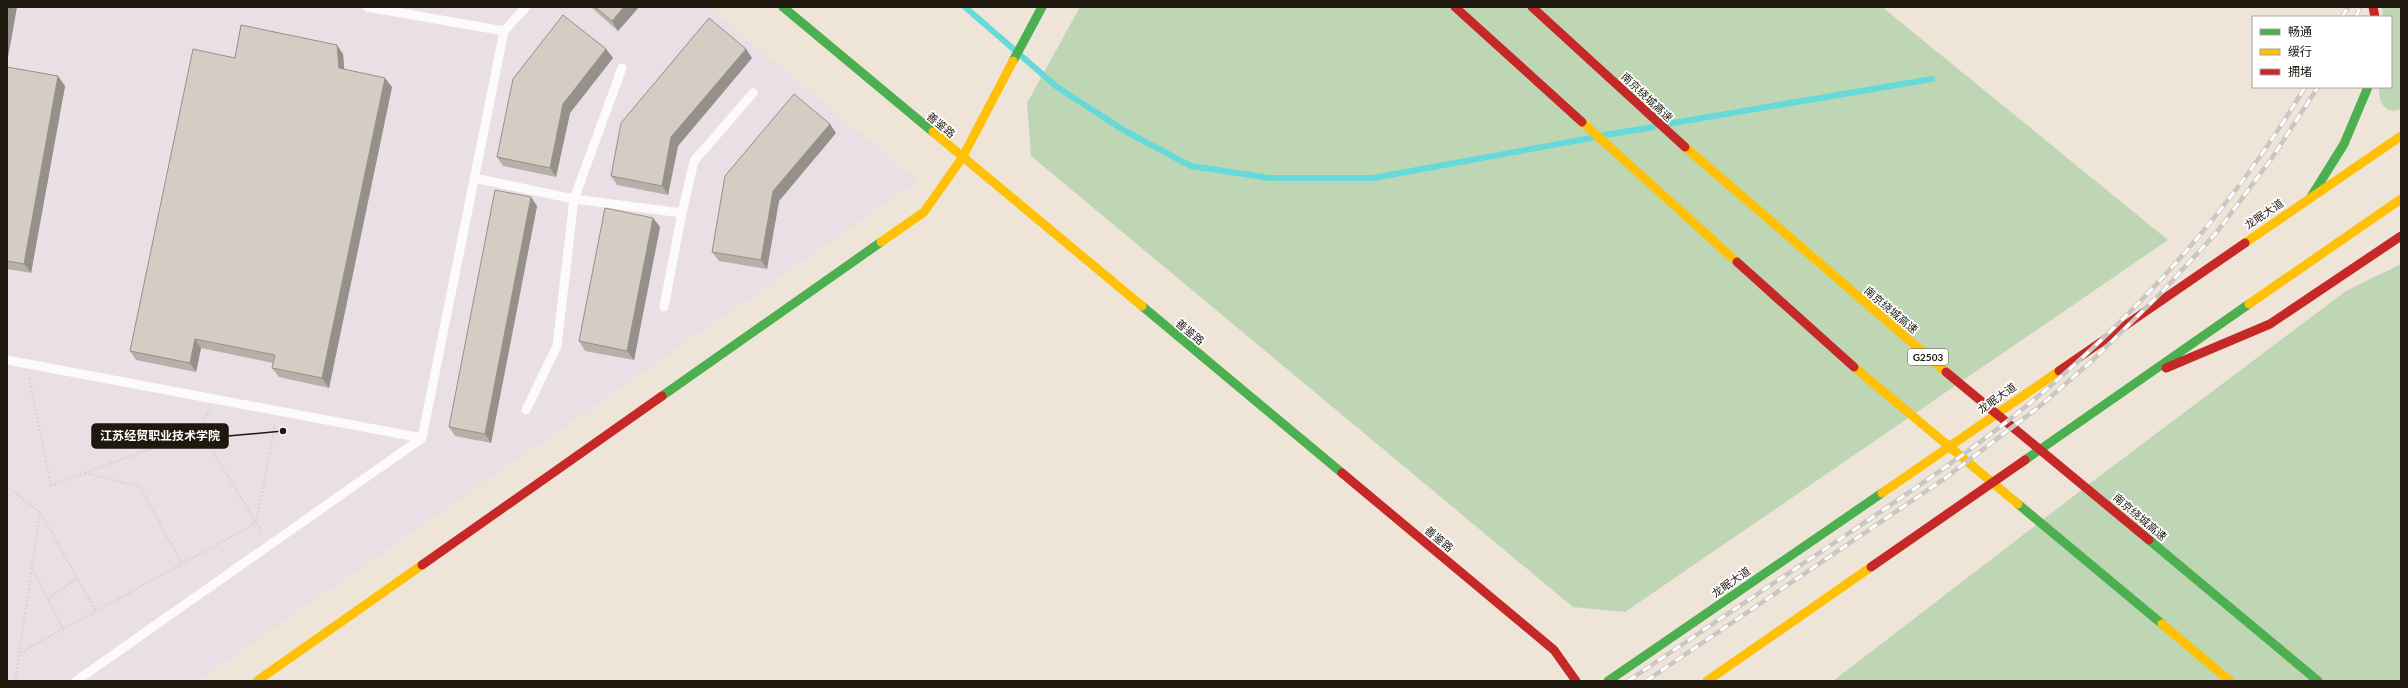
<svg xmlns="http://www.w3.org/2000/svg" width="2408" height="688" font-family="Lato,'Noto Sans SC',sans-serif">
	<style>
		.education { fill: #e9dfe5 }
		.green { fill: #bed6b4 }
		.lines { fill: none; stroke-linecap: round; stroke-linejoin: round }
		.stream { stroke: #66dad9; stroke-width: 6 }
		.path { stroke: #d9d6d2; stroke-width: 2.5; stroke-dasharray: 2 2; stroke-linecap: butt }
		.lane { stroke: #fcfbf9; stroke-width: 9 }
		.fast { stroke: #4caf50; stroke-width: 9 }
		.slow { stroke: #ffc107; stroke-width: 9 }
		.jam { stroke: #c62828; stroke-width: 9 }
		.rail-casing { stroke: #c9c6c3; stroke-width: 4.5 }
		.rail { stroke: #fff; stroke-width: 3; stroke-dasharray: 9; stroke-linecap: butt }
		.wall { fill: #b7b0a9 }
		.shaded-wall { fill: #959089 }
		.building { fill: #d5cdc4; stroke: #959089 }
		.labels { text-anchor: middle; stroke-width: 3.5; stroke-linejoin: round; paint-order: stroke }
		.shield { fill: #fff; stroke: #625d57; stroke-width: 1 }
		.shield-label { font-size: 10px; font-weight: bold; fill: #1e180f }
		.street-label { font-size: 11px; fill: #1e180f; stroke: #fff }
		.leader { fill: none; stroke: #1e180f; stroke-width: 1.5 }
		.callout-dot { fill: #1e180f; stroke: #fff; stroke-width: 1.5 }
		.callout { fill: #1e180f; stroke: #1e180f; stroke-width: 1.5 }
		.callout-label { font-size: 12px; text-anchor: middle; font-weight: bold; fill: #fff }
	</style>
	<rect width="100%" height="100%" fill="#eee5d8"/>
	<path class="education" d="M7 7H708L918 181 198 681H7Z"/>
	<path class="green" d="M1080 7H1882L2168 240 1625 612 1573 607 1031 156 1027 103Z
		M2382 7H2401V109C2385 116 2378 101 2379 87H2391V17H2383Z
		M2401 264V681H1833L2105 472 2346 291Z"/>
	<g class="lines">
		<path class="stream" d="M965 7 1057 87 1125 131 1191 166 1270 178H1373L1591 138
			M1667 124 1932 79
			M1604 135 1654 127"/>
		<path class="path" d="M29 378 51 485 200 431 209 411
			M200 431 262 532
			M85 473 140 487 182 564
			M7 487 40 512 96 611
			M32 568 63 629
			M48 599 77 578
			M20 653 256 523 275 425
			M15 681 40 512"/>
		<path class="lane" d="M367 7 504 31
			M474 178 574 199 682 213 694 161 753 93
			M664 307 682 213
			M7 360 422 438 504 31 526 7
			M526 410 557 346 574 199 622 68
			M76 681 422 438"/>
		<path class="fast" d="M783 7 933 132
			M1013 61 1042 7
			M2311 197 2344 144 2368 87
			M1142 306 1342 473
			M662 396 881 242
			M2025 460 2249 304
			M2018 504 2162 624
			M2149 540 2318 681
			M1608 681 1882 493"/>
		<path class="slow" d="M1582 122 1737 262
			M933 132 1142 306
			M1685 147 1946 372
			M881 242 924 212 962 158 1013 61
			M2245 243 2401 136
			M2249 304 2401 199
			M1854 367 2018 504
			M1882 493 2059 371
			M2162 624 2230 681
			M257 681 422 565
			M1707 681 1871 567"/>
		<path class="jam" d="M1455 7 1582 122
			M1532 7 1685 147
			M2373 7 2375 17
			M1737 262 1854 367
			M2166 368 2270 324 2401 236
			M2059 371 2245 243
			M1946 372 2149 540
			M1342 473 1554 650 1576 681
			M422 565 662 396
			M1871 567 2025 460"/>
		<g class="rail-casing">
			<path id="rail" d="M2342 17 2348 7
				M2356 17 2360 7
				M1628 681C1702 631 1775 582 1849 533 1910 492 1973 450 2030 403 2139 313 2233 208 2305 87
				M1646 681 1944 479 2040 406 2094 359 2161 293 2217 232 2272 158 2318 87"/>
		</g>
		<use href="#rail" class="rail"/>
	</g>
	<path class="wall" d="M591 7H639L618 31Z
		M606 49 613 58 570 113 556 177 503 166 497 157Z
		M746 49 752 58 678 146 668 195 617 185 611 176Z
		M343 54 344 69 392 87 329 388 279 377 272 368 273 363 201 348 196 372 136 360 130 351 235 58Z
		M7 67 65 86 31 273 7 269Z
		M836 133 779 201 767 269 719 261 712 252Z
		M531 197 537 206 491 443 455 436 449 427Z
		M653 218 660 227 634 360 585 351 579 341Z"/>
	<path class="shaded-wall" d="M9 7H17L7 63V18Z
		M624 7H639L618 31 612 21Z
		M337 45 343 54 345 77 339 68Z
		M606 49 613 58 570 113 556 177 550 168 563 104Z
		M746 49 752 58 678 146 668 195 662 186 671 137Z
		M58 76 65 86 31 273 24 264Z
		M385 78 392 87 329 388 322 378Z
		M830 124 836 133 779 201 767 269 761 260 773 191Z
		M531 197 537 206 491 443 485 434Z
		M653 218 660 227 634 360 627 351Z
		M195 339 201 348 196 372 190 363Z"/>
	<path class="building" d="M7 7H9L7 18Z
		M595 7H624L612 21Z
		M563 15 606 49 563 104 550 168 497 157 513 79Z
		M709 18 746 49 671 137 662 186 611 176 621 123Z
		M241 25 337 45 339 68 385 78 322 378 272 368 275 355 195 339 190 363 130 351 193 49 235 58Z
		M7 67 58 76 24 264 7 261Z
		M794 94 830 124 773 191 761 260 712 252 725 176Z
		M495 190 531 197 485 434 449 427Z
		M605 208 653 218 627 351 579 341Z"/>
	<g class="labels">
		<rect class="shield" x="1908" y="349" width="40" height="16" rx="3"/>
		<g class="shield-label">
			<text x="1928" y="361">G2503</text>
		</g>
		<g class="street-label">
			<text transform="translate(1647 97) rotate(43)" y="4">南京绕城高速</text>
			<text transform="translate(941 125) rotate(40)" y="4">善鉴路</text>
			<text transform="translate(2264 214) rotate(-34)" y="4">龙眠大道</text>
			<text transform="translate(1891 310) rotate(40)" y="4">南京绕城高速</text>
			<text transform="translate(1190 332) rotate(40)" y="4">善鉴路</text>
			<text transform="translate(1997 398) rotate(-35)" y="4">龙眠大道</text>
			<text transform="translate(2140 517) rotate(40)" y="4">南京绕城高速</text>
			<text transform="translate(1439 539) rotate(40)" y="4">善鉴路</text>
			<text transform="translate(1731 582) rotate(-35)" y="4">龙眠大道</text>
		</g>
	</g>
	<path class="leader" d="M283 431L228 436"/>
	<circle class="callout-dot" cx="283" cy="431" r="4"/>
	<rect class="callout" x="92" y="424" width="136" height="24" rx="4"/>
	<g class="callout-label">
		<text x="160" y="440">江苏经贸职业技术学院</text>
	</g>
	<rect width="2408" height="688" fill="none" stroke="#1e180f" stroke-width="16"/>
	<rect x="2252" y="16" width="140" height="72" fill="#ffffff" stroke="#a5a39f"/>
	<rect x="2260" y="29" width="20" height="6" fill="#4caf50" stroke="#a5a39f"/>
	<text x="2288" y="36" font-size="12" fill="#1e180f">畅通</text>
	<rect x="2260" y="49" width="20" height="6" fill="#ffc107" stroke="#a5a39f"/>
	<text x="2288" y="56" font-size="12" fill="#1e180f">缓行</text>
	<rect x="2260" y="69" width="20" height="6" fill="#c62828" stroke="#a5a39f"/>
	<text x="2288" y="76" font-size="12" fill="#1e180f">拥堵</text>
</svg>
